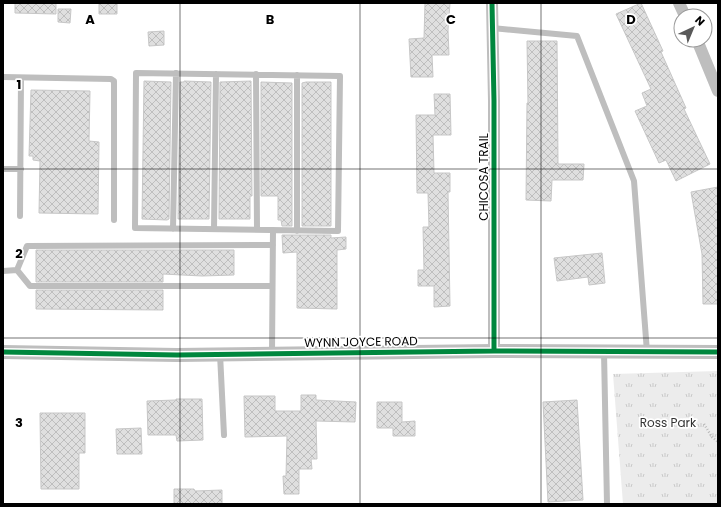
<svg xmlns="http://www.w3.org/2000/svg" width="721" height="507" font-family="Poppins,sans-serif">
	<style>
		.park { fill: url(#park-tufts) }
		.building { fill: url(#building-cross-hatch); stroke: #c7c7c7 }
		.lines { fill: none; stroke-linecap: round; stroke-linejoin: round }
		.path { stroke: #b9b9b9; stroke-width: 2.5; stroke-dasharray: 1 2; stroke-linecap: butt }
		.service { stroke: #bebebe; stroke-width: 6 }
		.minor { stroke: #bebebe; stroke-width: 12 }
		.tertiary { stroke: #bebebe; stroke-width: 14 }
		.cycleway-casing { stroke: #fff; stroke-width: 8 }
		.cycleway { stroke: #00873e; stroke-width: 5 }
		.grid { fill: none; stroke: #000; stroke-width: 1; stroke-opacity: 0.55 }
		.labels { text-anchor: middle; stroke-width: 3.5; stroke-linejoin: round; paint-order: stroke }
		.street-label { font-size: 12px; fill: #000; stroke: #fff }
		.park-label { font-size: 12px; fill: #333; stroke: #fff }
		.grid-label { font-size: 13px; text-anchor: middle; font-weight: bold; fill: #000; stroke: #fff; stroke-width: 3.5; stroke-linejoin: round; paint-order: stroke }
	</style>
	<defs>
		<pattern id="park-tufts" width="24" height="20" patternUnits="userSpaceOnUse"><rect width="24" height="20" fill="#ececec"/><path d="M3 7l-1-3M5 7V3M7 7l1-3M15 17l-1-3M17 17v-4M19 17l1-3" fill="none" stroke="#c9c9c9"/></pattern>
		<pattern id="building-cross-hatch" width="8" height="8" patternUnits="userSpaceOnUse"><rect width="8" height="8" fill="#dfdfdf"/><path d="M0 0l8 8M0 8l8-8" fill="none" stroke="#bebebe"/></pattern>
	</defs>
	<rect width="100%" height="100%" fill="#fff"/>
	<path class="park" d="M718 371V504H623L613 374Z"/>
	<path class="building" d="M15 3H56V14L15 13Z
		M99 3H117V14H99Z
		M425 3H450L448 30 449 55H432L433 77H411L409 39 424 38Z
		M641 3 663 51 661 52 686 108 684 109 710 164 676 181 666 160 659 163 635 111 647 106 642 93 651 89 616 14Z
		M58 9H71L70 23 58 22Z
		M164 31V45L149 46 148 32Z
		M527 41H557L558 164H584L583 180H552L551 201 526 200 527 103H528Z
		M144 81 171 82 169 219 167 220 142 219Z
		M184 81 211 82 209 219H178L180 82H184Z
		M251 81 252 196H250V219H219L220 82Z
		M261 82 292 83V226H282L281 220H278V196H261Z
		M306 82H331V226H302V83Z
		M31 90 90 91 89 141 99 142 98 214 39 213 40 161 33 160V156H29Z
		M434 94H450L451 135H433L434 173H450V192H448L450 306 434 307V286H418V270H424L423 227H429L428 193H417L416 115H435Z
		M718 187V304H703L702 254 691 192Z
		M282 235H331V238L346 237V249L337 250V309L297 308V252L283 253Z
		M36 250H234V275L202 276 163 274V282H36Z
		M602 253 605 283 589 285 588 277 557 281 554 258Z
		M163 290V310L36 309V290Z
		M301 395H316V400L356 402 355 422 316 421 317 459H311L312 469H299V494H284L283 476H286L287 436 245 437 244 396H275V411H301Z
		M176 399H202L203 440 177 441 176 435H148L147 401 176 400Z
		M577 400 583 500 548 502 543 402Z
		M377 402H402V422L415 421V436H393V428H377Z
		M40 413H85V453H79V489H41Z
		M141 428 142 454H117L116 429Z
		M174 489H194L195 491 222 490V504H174Z"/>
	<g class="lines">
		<path class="path" d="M704 424 712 437 718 442"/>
		<path class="service" d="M492 28 577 36 634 181 647 352
			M136 73 340 76 338 231 135 228Z
			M256 74 257 230
			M297 75V231
			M3 77 111 79 114 81V220
			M3 169H21
			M20 216 21 78
			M173 229 176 73
			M214 229 216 74
			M17 270 27 246 273 245
			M3 271 17 270 30 286H272
			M604 352 607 504
			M272 353 273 230
			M220 354 224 435"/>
		<path class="minor" d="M492 3 494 101V351
			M679 3 685 16
			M697 40 718 91"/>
		<path class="tertiary" d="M3 352 177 355 494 351 718 352"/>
		<g class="cycleway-casing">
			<path id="cycleway" d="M492 3 494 101V351
				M3 352 177 355 494 351 718 352"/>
		</g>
		<use href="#cycleway" class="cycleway"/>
	</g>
	<path class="grid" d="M180 3V504M360 3V504M541 3V504M3 169H718M3 338H718"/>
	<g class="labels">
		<g class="street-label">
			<text transform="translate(484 177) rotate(-90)" y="4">CHICOSA TRAIL</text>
			<text transform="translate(361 342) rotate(-1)" y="4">WYNN JOYCE ROAD</text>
		</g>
		<g class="park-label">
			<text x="668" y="427">Ross Park</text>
		</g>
	</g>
	<g class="grid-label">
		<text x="90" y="24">A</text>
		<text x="270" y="24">B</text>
		<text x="451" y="24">C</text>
		<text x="631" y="24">D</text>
		<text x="19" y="89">1</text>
		<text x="19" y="258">2</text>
		<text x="19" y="427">3</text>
	</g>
	<rect width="721" height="507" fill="none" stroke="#000000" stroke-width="8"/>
	<g transform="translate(693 28) rotate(44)"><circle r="19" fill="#ffffff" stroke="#999999"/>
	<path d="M0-3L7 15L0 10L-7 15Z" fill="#595959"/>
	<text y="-6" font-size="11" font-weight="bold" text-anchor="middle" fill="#000000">N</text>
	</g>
</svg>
